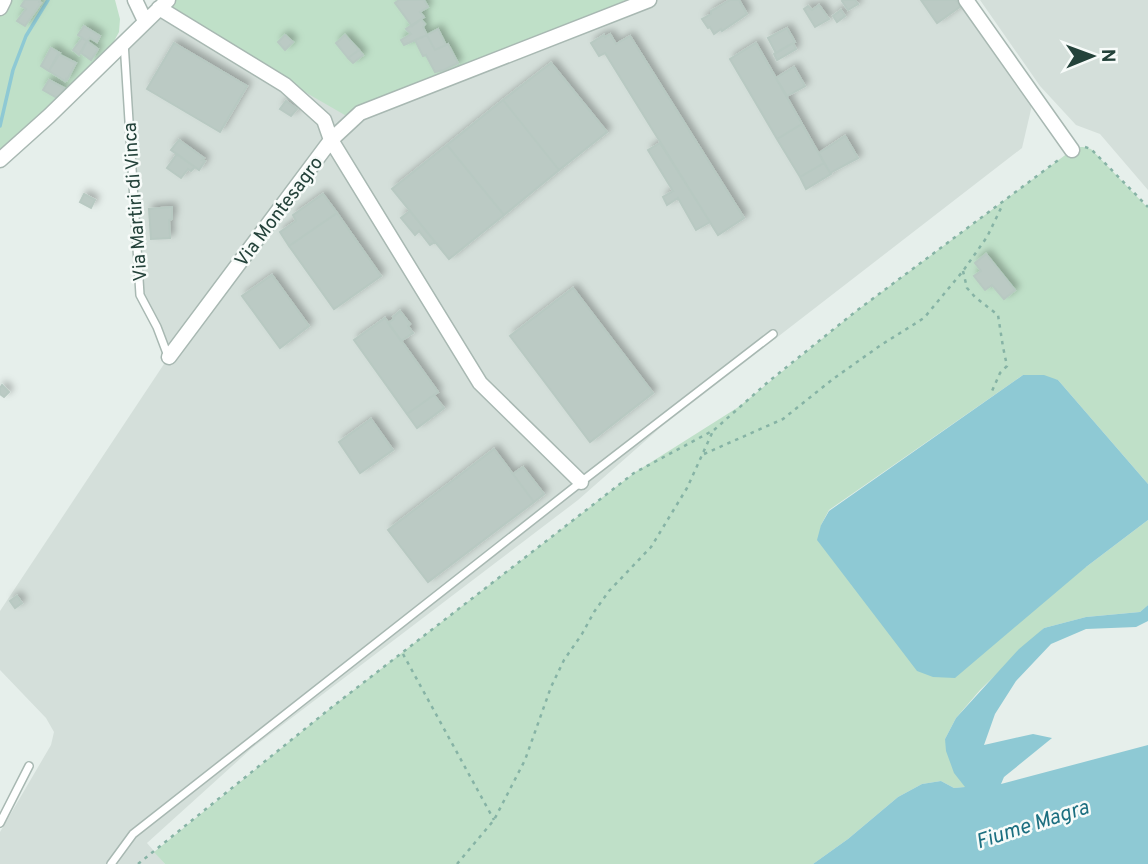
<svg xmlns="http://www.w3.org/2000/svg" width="1148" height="864" font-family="Overpass,sans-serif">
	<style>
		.built { fill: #d4dfda }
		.green { fill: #bfe0c8; fill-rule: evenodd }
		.water { fill: #8ec9d4 }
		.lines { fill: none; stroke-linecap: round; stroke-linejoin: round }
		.stream { stroke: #8ec9d4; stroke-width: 3.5 }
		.building { fill: #bbcac4; stroke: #b8c9c2; stroke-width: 2; filter: url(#shadow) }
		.service-casing { stroke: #a8b8b2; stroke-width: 10 }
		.minor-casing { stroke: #a8b8b2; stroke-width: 17 }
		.path { stroke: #86b3a5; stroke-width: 2.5; stroke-dasharray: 3.5 5; stroke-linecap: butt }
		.service { stroke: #fff; stroke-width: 7 }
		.minor { stroke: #fff; stroke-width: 14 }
		.labels { text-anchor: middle; stroke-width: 5; stroke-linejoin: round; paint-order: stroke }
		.street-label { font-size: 19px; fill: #24423a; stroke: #f7fbf9 }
		.water-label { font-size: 21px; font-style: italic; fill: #1c6f80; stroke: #f7fbf9 }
	</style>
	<defs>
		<filter id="shadow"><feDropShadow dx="4" dy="-4" stdDeviation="3.5" flood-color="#0004"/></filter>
	</defs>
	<rect width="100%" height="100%" fill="#e6efeb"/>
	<path class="built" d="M643 0H963L1033 101 1022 148 661 427 578 500 252 748 147 843 165 864H0V832L51 745 54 732 46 718 0 670V611L168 358 140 295 124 41 159 8Z
		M980 0H1148V190L1100 134 1076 125 1040 86Z"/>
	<path class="green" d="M8 0H115L120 19 119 32 112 45 69 90 0 154V15Z
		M169 0H643L357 122 159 8Z
		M1078 147H1083L1091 149 1148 208V484L1058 380 1023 375 829 510 821 525 1086 567 1148 520V605L1140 612 1086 617 1044 628 980 690 956 718 945 739 966 787 954 788 941 781 922 784 898 797 848 839 813 864H165L154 852 332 707 634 473 740 406 855 312 1072 150ZM986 254 1015 290 1004 299 992 285 985 290 974 276 981 271 975 263Z"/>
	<path class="water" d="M1023 375H1044L1058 380 1148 484V520L1086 567 955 678 933 677 917 671 817 540 821 525 829 511Z
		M1148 605V621L1136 627 1086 629 1051 644 1016 681 995 714 984 745 1033 734 1052 738 1004 777 1001 784 1148 745V864H813L848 839 898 797 922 784 941 781 954 788 965 787 954 773 946 751 945 739 956 718 1019 649 1044 628 1086 617 1140 612Z"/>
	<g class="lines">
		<path class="stream" d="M0 126 13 70 26 36 48 0"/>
	</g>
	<path class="building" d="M25 0H40L39 2 41 3 25 26 17 21 26 9 21 6Z
		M399 0H424L428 7 420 12 424 17 412 26 395 3Z
		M730 0H739L747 14 722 31 721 29 714 34 710 27 708 28 702 19 711 14V11Z
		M844 0H855L858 4 848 10 842 1Z
		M921 0H956L961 6 937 23Z
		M819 5 829 19 815 27 804 9 808 6 812 10Z
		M841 10 845 16 837 22 833 16Z
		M421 19 425 24 423 27 427 35 404 45 401 40 411 34 406 29Z
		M84 26 100 36 97 42 90 38 87 41 78 35Z
		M787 28 795 42 776 53 768 38Z
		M438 29 446 45 435 50 427 35Z
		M610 34 616 44 630 36 744 218 718 235 605 53 599 56 591 43 604 35 605 37Z
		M285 35 293 42 285 50 278 42Z
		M345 35 359 50 348 58 336 43Z
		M427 35 435 50 448 44 458 63 444 70 435 72 426 55 423 56 415 40Z
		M82 38 87 41 79 55 73 50Z
		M87 41 98 49 91 60 81 53Z
		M174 43 247 86 220 132 147 89Z
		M756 43 802 124 777 139 730 59Z
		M793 43 796 49 777 60 774 54Z
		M51 48 60 53 49 71 41 66Z
		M359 50 363 55 353 63 348 58Z
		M58 54 76 63 67 80 66 79 65 81 49 71Z
		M551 63 607 132 559 170 503 100Z
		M794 67 805 86 787 96 776 78Z
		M49 80 64 88 59 99 43 90Z
		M503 100 559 170 504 215 447 145Z
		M286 101 297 109 291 116 280 109Z
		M802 124 824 163 800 177 777 139Z
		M845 136 858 158 830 173 819 153Z
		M179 140 204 158 202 160 205 161 199 170 171 150Z
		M660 143 710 222 696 230 678 198 667 205 663 197 673 191 648 150Z
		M447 145 504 215 449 259 392 189Z
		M177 154 195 167 191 171 188 169 181 178 167 168Z
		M824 163 831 174 806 189 800 177Z
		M84 194 95 200 91 208 80 202Z
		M323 194 337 213 289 246 280 232 296 221 293 215Z
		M172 207V219L169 220 170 238 151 239 149 209Z
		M410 211 435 242 430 245 419 231 415 235 401 218Z
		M337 213 381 276 334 309 289 246Z
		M986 254 1015 290 1004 299 992 285 985 290 974 276 981 271 975 263Z
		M272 275 309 326 280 348 242 296Z
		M573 288 653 393 590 442 510 336Z
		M400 311 410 324 408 326 413 333 401 341 388 323 394 319 393 317Z
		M385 318 438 392 407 414 354 340Z
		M2 385 9 392 4 397 0 394V388Z
		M434 395 444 408 417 428 407 414Z
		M371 419 393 450 360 473 339 442Z
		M494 449 534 502 428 582 388 530Z
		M523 467 544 494 534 502 513 474Z
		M17 596 22 603 15 608 10 601Z"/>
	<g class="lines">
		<g class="service-casing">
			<path id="service" d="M124 42 140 295 157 327 168 356
				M0 823 29 766
				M111 864 133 834 581 482 773 334"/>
		</g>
		<g class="minor-casing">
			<path id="minor" d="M135 0 145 21
				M966 0 1072 150
				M0 8 4 0
				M159 8 285 85 324 120 331 140 169 357
				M0 160 49 116 168 0
				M581 482 480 383 331 140 360 113 649 0"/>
		</g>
		<path class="path" d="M1085 147 1091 149 1148 207
			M963 271 967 288 975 297 998 315 1003 347 1007 366 1000 373 992 391
			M704 454 783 419 833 379 881 345 924 318 963 271 987 237 1003 204
			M403 654 494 820
			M138 864 332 707 634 473 714 430 768 382 855 312 1061 158
			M457 864 494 820 525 760 551 687 564 660 582 634 594 612 609 591 651 547 687 488 713 431"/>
		<use href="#service" class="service"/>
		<use href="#minor" class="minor"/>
	</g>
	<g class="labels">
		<g class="street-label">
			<text transform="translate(134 202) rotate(-94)" y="7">Via Martiri di Vinca</text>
			<text transform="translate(278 211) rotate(-53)" y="7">Via Montesagro</text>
		</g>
		<g class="water-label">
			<text transform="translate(1032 824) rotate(-18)" y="7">Fiume Magra</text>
		</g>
	</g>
	<g transform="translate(1092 56) rotate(89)" stroke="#f7fbf9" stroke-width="5" paint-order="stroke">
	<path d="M0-5L12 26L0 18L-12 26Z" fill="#24423a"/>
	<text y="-10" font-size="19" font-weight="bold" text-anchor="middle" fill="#24423a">N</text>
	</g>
</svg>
